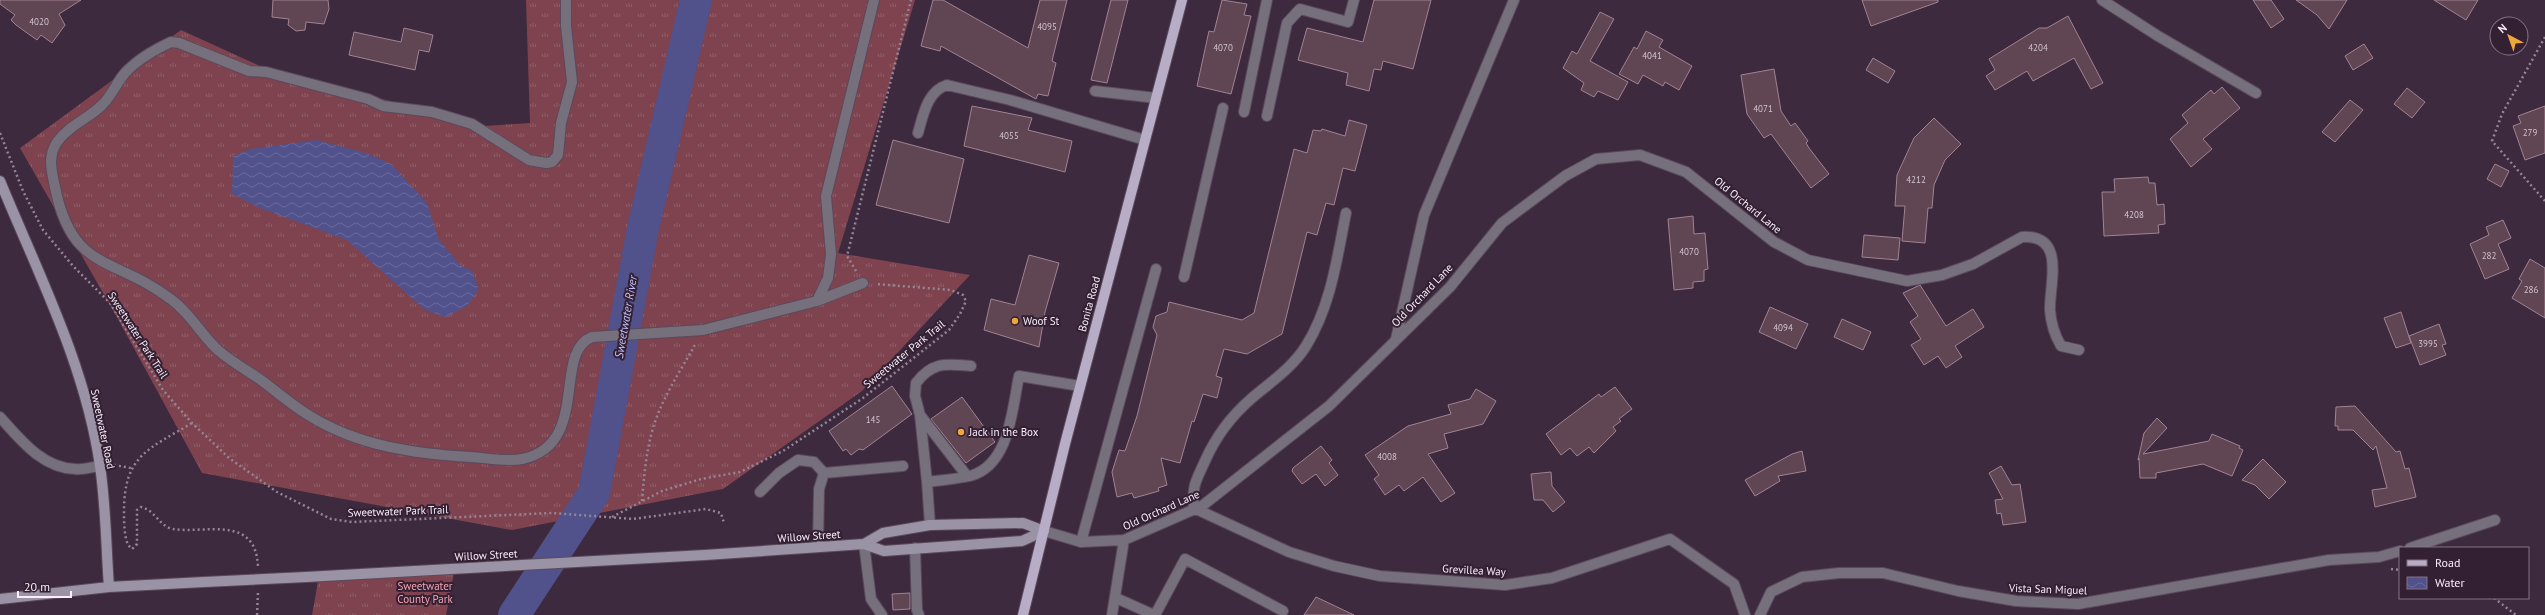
<svg xmlns="http://www.w3.org/2000/svg" width="2545" height="615" font-family="'PT Sans',sans-serif">
	<style>
		.grass { fill: url(#grass-tufts) }
		.water { fill: url(#water-waves) }
		.lines { fill: none; stroke-linecap: round; stroke-linejoin: round }
		.river { stroke: #51518c; stroke-width: 32 }
		.building { fill: #604553; stroke: #a28393 }
		.service-casing { stroke: #5b495c; stroke-width: 12 }
		.minor-casing { stroke: #5b495c; stroke-width: 12 }
		.secondary-casing { stroke: #5b495c; stroke-width: 12 }
		.primary-casing { stroke: #5b495c; stroke-width: 12 }
		.path { stroke: #958595; stroke-width: 2.5; stroke-dasharray: 2 3; stroke-linecap: butt }
		.service { stroke: #75707c; stroke-width: 10 }
		.minor { stroke: #75707c; stroke-width: 10 }
		.secondary { stroke: #9a93a6; stroke-width: 10 }
		.primary { stroke: #b7adc6; stroke-width: 10 }
		.secondary-bridge-casing { stroke: #5b495c; stroke-width: 12; stroke-linecap: butt }
		.secondary-bridge { stroke: #9a93a6; stroke-width: 10 }
		.poi-dot { fill: #efa73d; stroke: #332033; stroke-width: 1.5 }
		.labels { text-anchor: middle; stroke-width: 4; stroke-linejoin: round; paint-order: stroke }
		.number-label { font-size: 9px; fill: #d4c4d0 }
		.street-label { font-size: 11px; fill: #faeefa; stroke: #332033 }
		.poi-label { font-size: 11px; fill: #faeefa; stroke: #332033; text-anchor: start }
		.park-label { font-size: 11px; fill: #f7a3b1; stroke: #332033 }
		.water-label { font-size: 12px; font-style: italic; fill: #c2c5fb; stroke: #332033 }
	</style>
	<defs>
		<pattern id="grass-tufts" width="24" height="20" patternUnits="userSpaceOnUse"><rect width="24" height="20" fill="#7e434f"/><path d="M3 7l-1-3M5 7V3M7 7l1-3M15 17l-1-3M17 17v-4M19 17l1-3" fill="none" stroke="#915e69"/></pattern>
		<pattern id="water-waves" width="16" height="10" patternUnits="userSpaceOnUse"><rect width="16" height="10" fill="#51518c"/><path d="M0 5q4-4 8 0t8 0" fill="none" stroke="#6b6a9d"/></pattern>
	</defs>
	<rect width="100%" height="100%" fill="#3d2a3e"/>
	<path class="grass" d="M526 0H915L838 253 970 275 862 391 723 489 512 530 202 473 118 319 20 148 181 30 262 67 337 87 485 126 530 123Z
		M455 567 446 615H312L319 576Z"/>
	<path class="water" d="M316 140 366 153 391 164 427 203 439 240 460 265 472 271 478 286 477 292 467 306 446 317 425 310 347 240 260 208 232 194 233 156 250 149Z
		M645 241 650 244 604 499 600 498Z"/>
	<g class="lines">
		<path class="river" d="M514 615 594 493 643 228 696 0"/>
	</g>
	<path class="building" d="M0 0H81L59 14 65 25 52 43 41 35 37 40 16 25 11 20 15 15 0 4Z
		M273 0H328L329 9 324 24 306 22 305 30 296 31 288 25 289 19 272 17Z
		M933 0H943L1028 48 1040 0H1067L1052 61 1056 63 1048 96 1038 94 1036 99 941 46 940 51 921 46Z
		M1111 0H1128L1107 83 1091 80Z
		M1222 0 1247 4 1244 15 1251 16 1231 94 1197 86 1209 31 1214 32Z
		M1374 0H1431L1413 69 1383 61 1381 70 1374 69 1369 91 1346 85 1348 73 1298 60 1307 28 1363 42Z
		M1862 0H1938V2L1871 26Z
		M2253 0H2271L2284 19 2271 28Z
		M2296 0H2347L2329 29 2317 15Z
		M2434 0H2478L2466 20Z
		M1600 12 1614 19 1590 61 1628 82 1618 100 1598 91 1594 97 1581 90 1584 83 1563 68 1572 51 1577 54Z
		M2068 16 2103 83 2091 89 2074 58 2033 81 2027 71 1995 90 1986 76 1995 70 1989 59 2039 28H2047Z
		M404 28 433 35 429 52 419 50 415 70 349 55 354 32 401 42Z
		M1646 31 1663 40 1659 47 1692 66 1679 90 1665 82 1663 86 1643 75 1638 84 1619 74 1634 47 1637 49Z
		M2364 44 2373 58 2353 70 2345 56Z
		M1873 58 1895 71 1888 83 1866 70Z
		M1774 69 1781 111 1791 126 1795 123 1808 141 1806 143 1809 148 1829 174 1811 188 1771 134 1764 138 1747 114 1741 75Z
		M2222 87 2240 108 2203 139 2212 149 2191 167 2170 139 2188 123 2182 115 2211 90 2214 94Z
		M2407 88 2425 102 2412 118 2394 104Z
		M2350 100 2363 110 2335 142 2322 132Z
		M972 106 1032 118 1028 130 1072 141 1065 172 964 146Z
		M2545 106V153L2525 160 2513 126 2521 123 2518 116Z
		M1934 118 1961 144 1945 160 1934 185 1932 208H1928L1925 243 1902 241 1905 206H1895L1897 175 1914 138Z
		M1349 120 1367 125 1355 171 1343 168 1334 205 1326 203 1317 235 1307 232 1282 334 1247 354 1224 349 1216 376 1222 378 1217 398 1203 394 1194 422 1192 421 1180 463 1161 458 1167 485 1158 488 1159 491 1134 498 1132 493 1117 497 1112 472 1119 450 1125 451 1137 416 1157 335 1153 327 1156 316 1167 312 1169 302 1242 320 1254 313 1294 149 1307 153 1313 130 1321 131 1322 129 1345 136Z
		M893 140 964 159 949 223 876 205Z
		M2495 164 2509 171 2501 187 2487 179Z
		M2148 177 2149 183H2155L2157 205 2164 204 2165 224 2158 225 2159 233 2104 236 2102 192H2115L2114 179Z
		M1693 216 1694 234 1705 233 1708 269 1704 270V281L1693 282V288L1674 290 1668 219Z
		M2503 220 2511 238 2498 244 2509 269 2485 279 2470 244 2489 235 2486 227Z
		M1864 235 1900 238 1898 260 1862 257Z
		M1029 255 1059 263 1045 312 1039 347 984 330 991 299 1015 305Z
		M2530 259 2545 268V318L2512 298 2522 281 2519 279Z
		M1920 285 1946 326 1973 309 1984 327 1955 346 1962 357 1946 368 1938 356 1924 365 1911 345 1921 339 1910 322 1918 316 1903 293Z
		M1770 307 1808 324 1796 349 1759 332Z
		M2401 312 2411 343 2396 348 2384 318Z
		M1842 319 1871 332 1863 350 1834 337Z
		M2439 324 2446 344 2442 345 2446 355 2420 365 2409 336Z
		M892 386 912 414 863 450 859 449 851 455 846 449 843 451 829 431Z
		M1615 387 1632 409 1619 419 1621 421 1613 427 1616 431 1594 453 1589 447 1577 456 1570 448 1561 455 1546 434 1599 394 1601 397Z
		M1476 389 1496 401 1483 424 1444 434 1448 448 1428 454 1455 493 1441 502 1423 477 1404 491 1399 485 1385 495 1374 479 1379 475 1365 455 1408 426 1451 414 1448 405 1470 399Z
		M962 397 995 442 966 463 931 419Z
		M2355 406 2396 452 2400 451 2405 469 2409 468 2416 497 2375 507 2372 490 2387 488 2376 446 2373 450 2353 430H2338V426H2335L2336 407Z
		M2157 418 2167 428 2143 454 2209 441 2212 434 2240 446 2239 448 2243 450 2232 476 2203 464 2156 473V478H2140L2139 458 2138 460 2144 433Z
		M1321 446 1332 460 1329 463 1338 475 1325 486 1316 474 1302 484 1292 471 1293 468Z
		M1802 451 1806 471 1778 476 1780 481 1755 496 1745 480 1792 454Z
		M2263 459 2286 482 2269 499 2255 485 2242 480Z
		M2001 466 2012 485 2020 484 2026 522 2003 525 2001 513 1997 514 1995 500 2003 499 1989 473Z
		M1551 472 1552 486 1565 502 1553 512 1543 500H1534L1531 474Z
		M910 593V609L893 610 892 594Z
		M1316 597 1354 615H1304Z"/>
	<g class="lines">
		<g class="service-casing">
			<path id="service" d="M566 0V26L572 82 561 123 558 155 552 162 546 163 529 160 472 124 432 112 383 106 368 99 266 72 249 71 179 43 171 42C156 49 136 61 125 73 117 82 112 95 103 104 90 118 69 125 57 142 47 157 52 172 55 187 72 273 115 256 172 300 191 314 202 336 219 351 232 362 248 371 261 380 277 392 293 406 310 416 358 446 416 454 471 457 487 458 507 462 522 459 591 445 552 352 592 337L703 330 817 301 863 283
				M2102 0 2158 36 2256 93
				M1095 91 1156 98
				M1244 112 1267 0
				M1267 116 1287 23 1300 9 1348 22 1354 0
				M918 133C923 116 927 91 947 85L1010 100 1145 140
				M1184 277 1223 108
				M817 301 828 278 831 254 826 196 874 0
				M920 415 967 476
				M824 473 903 466
				M927 482 920 415 915 396 916 383C933 361 946 364 971 366
				M760 492 779 473 798 460 814 462 824 473 819 489 818 547
				M1194 510C1192 485 1195 483 1205 461 1216 436 1231 416 1252 398 1271 382 1293 367 1306 346 1331 306 1337 258 1346 213
				M930 525 927 482C941 480 957 479 970 476 1010 465 1012 409 1019 376L1080 386
				M1081 542 1156 269
				M864 544 871 599 882 615
				M915 548 917 610 919 615
				M1116 598 1154 615
				M1155 615 1185 559 1283 611"/>
		</g>
		<g class="minor-casing">
			<path id="minor" d="M1396 339 1424 215 1514 0
				M0 417C20 439 42 468 75 469 83 470 92 467 100 466
				M1196 509 1289 552 1334 566 1380 576 1505 585 1552 578 1670 539 1734 584 1745 615
				M1044 531 1081 542 1124 540 1202 506 1329 406 1450 287 1502 223 1565 176 1596 159 1640 155 1686 172 1774 242 1808 260 1907 281 1942 275 1973 264 2022 237C2067 234 2049 285 2050 310 2051 324 2054 334 2061 346L2079 350
				M2410 548 2495 520
				M1112 615 1124 540
				M1760 615 1771 592 1802 577 1839 573H1883L1958 591 2016 601 2078 604 2329 560 2379 557 2400 551"/>
		</g>
		<g class="secondary-casing">
			<path id="secondary" d="M0 181C38 273 86 367 100 466 106 506 106 547 109 587
				M864 544 883 533 930 525 1023 523 1044 531
				M306 577 705 555 864 544 884 551 1022 541 1044 531
				M0 599 109 587 204 582"/>
		</g>
		<g class="primary-casing">
			<path id="primary" d="M1023 615 1065 444 1182 0"/>
		</g>
		<path class="path" d="M2545 37 2502 114 2492 141 2545 201
			M0 133 23 191 43 230 73 266 110 303 163 390 192 423 229 458 277 492 331 519 352 522 552 513 633 519 706 509 721 513 724 523
			M856 271 847 256 911 0
			M192 423C149 449 124 455 124 511 124 522 124 535 128 545L132 549 137 544V510L141 507C155 510 160 527 173 529 206 534 256 514 258 567
			M114 465 131 468
			M642 501C644 476 646 452 653 428 662 398 681 370 696 343
			M612 517 662 491 701 479 740 472 783 451 863 398 949 330 960 314 966 301 963 295 951 290 876 284
			M2391 569 2400 570
			M2494 598 2516 615
			M257 615 258 592"/>
		<use href="#service" class="service"/>
		<use href="#minor" class="minor"/>
		<use href="#secondary" class="secondary"/>
		<use href="#primary" class="primary"/>
		<g class="secondary-bridge-casing">
			<path id="secondary-bridge" d="M204 582 306 577"/>
		</g>
		<use href="#secondary-bridge" class="secondary-bridge"/>
	</g>
	<g class="poi-dot">
		<circle cx="1015" cy="321" r="4"/>
		<circle cx="961" cy="432" r="4"/>
	</g>
	<g class="labels">
		<g class="number-label">
			<text x="39" y="25">4020</text>
			<text x="1047" y="30">4095</text>
			<text x="1223" y="51">4070</text>
			<text x="2038" y="51">4204</text>
			<text x="1652" y="59">4041</text>
			<text x="1763" y="112">4071</text>
			<text x="2530" y="136">279</text>
			<text x="1009" y="139">4055</text>
			<text x="1916" y="183">4212</text>
			<text x="2134" y="218">4208</text>
			<text x="1689" y="255">4070</text>
			<text x="2489" y="259">282</text>
			<text x="2531" y="293">286</text>
			<text x="1783" y="331">4094</text>
			<text x="2428" y="347">3995</text>
			<text x="873" y="423">145</text>
			<text x="1387" y="460">4008</text>
		</g>
		<g class="street-label">
			<text transform="translate(1748 205) rotate(39)" y="4">Old Orchard Lane</text>
			<text transform="translate(1422 295) rotate(-46)" y="4">Old Orchard Lane</text>
			<text transform="translate(1089 304) rotate(-75)" y="4">Bonita Road</text>
			<text transform="translate(138 335) rotate(57)" y="4">Sweetwater Park Trail</text>
			<text transform="translate(904 354) rotate(-39)" y="4">Sweetwater Park Trail</text>
			<text transform="translate(103 429) rotate(78)" y="4">Sweetwater Road</text>
			<text transform="translate(1161 510) rotate(-24)" y="4">Old Orchard Lane</text>
			<text transform="translate(398 511) rotate(-2)" y="4">Sweetwater Park Trail</text>
			<text transform="translate(809 536) rotate(-4)" y="4">Willow Street</text>
			<text transform="translate(486 555) rotate(-3)" y="4">Willow Street</text>
			<text transform="translate(1474 570) rotate(3)" y="4">Grevillea Way</text>
			<text transform="translate(2048 589) rotate(2)" y="4">Vista San Miguel</text>
		</g>
		<g class="poi-label">
			<text x="1023" y="325">Woof St</text>
			<text x="969" y="436">Jack in the Box</text>
		</g>
		<g class="park-label">
			<text x="425" y="590">Sweetwater<tspan x="425" dy="13">County Park</tspan></text>
		</g>
		<g class="water-label">
			<text transform="translate(626 317) rotate(-80)" y="4">Sweetwater River</text>
		</g>
	</g>
	<rect x="2399" y="547" width="130" height="52" fill="#332033" stroke="#837283"/>
	<rect x="2407" y="560" width="20" height="6" fill="#b7adc6" stroke="#837283"/>
	<text x="2435" y="567" font-size="12" fill="#faeefa">Road</text>
	<rect x="2407" y="577" width="20" height="12" fill="url(#water-waves)" stroke="#837283"/>
	<text x="2435" y="587" font-size="12" fill="#faeefa">Water</text>
	<g transform="translate(2509 36) rotate(319)"><circle r="19" fill="#332033" stroke="#837283"/>
	<path d="M0-3L7 15L0 10L-7 15Z" fill="#efa73d"/>
	<text y="-6" font-size="11" font-weight="bold" text-anchor="middle" fill="#faeefa">N</text>
	</g>
	<path d="M18 591v6h53v-6" fill="none" stroke="#faeefa" stroke-width="2"/>
	<text x="24" y="591" font-size="12" fill="#faeefa" stroke="#332033" stroke-width="3" paint-order="stroke">20 m</text>
</svg>
